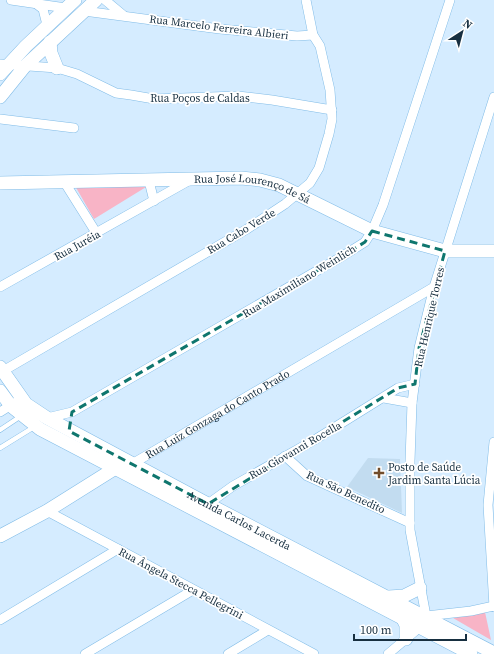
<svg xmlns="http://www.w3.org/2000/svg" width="494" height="654" font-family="'Source Serif 4',serif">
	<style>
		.built { fill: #c2dcf0 }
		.green { fill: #f8b4c6 }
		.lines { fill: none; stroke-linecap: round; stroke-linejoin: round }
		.lane-casing { stroke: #81bce7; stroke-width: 5.5 }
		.street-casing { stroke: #81bce7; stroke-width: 10 }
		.secondary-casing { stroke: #81bce7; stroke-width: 14 }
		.lane { stroke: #fff; stroke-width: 4.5 }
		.street { stroke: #fff; stroke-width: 9 }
		.secondary { stroke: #fff; stroke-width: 13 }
		.marked { fill: none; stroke: #0f766e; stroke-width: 3; stroke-dasharray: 8 5; stroke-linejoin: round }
		.poi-dot { fill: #724c29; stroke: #fff; stroke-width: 1.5 }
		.labels { text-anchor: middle; stroke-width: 3.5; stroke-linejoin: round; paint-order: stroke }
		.street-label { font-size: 11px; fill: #172f40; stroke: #fff }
		.poi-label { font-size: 11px; fill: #172f40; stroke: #fff; text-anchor: start }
	</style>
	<rect width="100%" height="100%" fill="#d5ecff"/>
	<path class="built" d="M368 458 400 459 402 513 347 487Z"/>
	<path class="green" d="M74 184H151L94 219Z
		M485 612 491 640 453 618Z"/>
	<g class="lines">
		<g class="lane-casing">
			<path id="lane" d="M0 430 21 416
				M0 448 34 427"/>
		</g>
		<g class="street-casing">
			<g id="street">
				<path d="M11 0 66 8"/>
				<path d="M105 0 123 15"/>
				<path d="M35 3 43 9 47 25"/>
				<path d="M84 11 220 29 297 36 313 35"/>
				<path d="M0 64 57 68 77 74 116 93 131 95 154 99 238 96 272 100 332 110"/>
				<path d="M0 119 74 128"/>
				<path d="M149 181 154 201"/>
				<path d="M65 183 97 234"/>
				<path d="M0 287 190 180"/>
				<path d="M3 371 247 229 285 204 310 183 319 168 329 134 332 119 330 90 320 46 313 35 306 0"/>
				<path d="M384 398 412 403"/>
				<path d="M0 412 16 402"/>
				<path d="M47 418 72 412 341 257 365 242 372 231 383 205 450 0"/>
				<path d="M494 442 488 505 494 607"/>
				<path d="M285 456 307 476 410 523"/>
				<path id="s1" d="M132 464 434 287"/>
				<path d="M208 504 233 486 316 439 398 388 415 384"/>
				<path d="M47 511 314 654"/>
				<path d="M426 616 410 530V461L412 403 419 348 434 287 494 97"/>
				<path d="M426 616 471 611 494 606"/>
				<path d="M0 620 118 549"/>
				<path d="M85 654 193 590"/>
				<path d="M228 654 268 630"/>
				<path d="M388 654 420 627 422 623"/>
			</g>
		</g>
		<g class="secondary-casing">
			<g id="secondary">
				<path d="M50 42 51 53 57 68"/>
				<path d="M0 74 26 46 75 0"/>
				<path d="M0 97 25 66 96 0"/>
				<path id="s2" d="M0 183 241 178 260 180 279 185 372 231 445 251H494"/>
				<path id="s3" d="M0 367 26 404 47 418 202 501 494 653"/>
				<path d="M0 391 11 406 40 429 471 654"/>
				<path d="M0 536 47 511 114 469 122 467"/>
				<path d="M389 597 404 596 420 588"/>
				<path d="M403 619 406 625V639"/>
			</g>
		</g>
		<use href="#lane" class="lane"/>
		<use href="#street" class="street"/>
		<use href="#secondary" class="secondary"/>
	</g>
	<path class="marked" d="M372 231 445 251 419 348 415 384 398 388 208 504 69 431 72 412 341 257 365 242Z"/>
	<path class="poi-dot" d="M377 467h4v4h4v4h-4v4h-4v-4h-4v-4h4z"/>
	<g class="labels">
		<g class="street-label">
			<text transform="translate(219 27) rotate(7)" y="4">Rua Marcelo Ferreira Albieri</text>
			<text x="200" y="102">Rua Poços de Caldas</text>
			<text dy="4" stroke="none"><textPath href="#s2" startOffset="254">Rua José Lourenço de Sá</textPath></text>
			<text transform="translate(241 231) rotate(-31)" y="4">Rua Cabo Verde</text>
			<text transform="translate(77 245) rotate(-29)" y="4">Rua Juréia</text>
			<text transform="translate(299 281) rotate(-31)" y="4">Rua Maximiliano Weinlich</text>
			<text transform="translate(429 317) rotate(-77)" y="4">Rua Henrique Torres</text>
			<text dy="4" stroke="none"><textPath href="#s1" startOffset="99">Rua Luiz Gonzaga do Canto Prado</textPath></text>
			<text transform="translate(295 450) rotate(-30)" y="4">Rua Giovanni Rocella</text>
			<text transform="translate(346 492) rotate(25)" y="4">Rua São Benedito</text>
			<text dy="4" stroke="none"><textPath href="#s3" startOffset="288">Avenida Carlos Lacerda</textPath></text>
			<text transform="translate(181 583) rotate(28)" y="4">Rua Ângela Stecca Pellegrini</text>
		</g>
		<g class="poi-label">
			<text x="388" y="471">Posto de Saúde<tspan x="388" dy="13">Jardim Santa Lúcia</tspan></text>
		</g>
	</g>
	<g transform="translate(462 32) rotate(36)" stroke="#ffffff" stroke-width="3" paint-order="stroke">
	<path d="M0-3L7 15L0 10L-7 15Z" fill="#172f40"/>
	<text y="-6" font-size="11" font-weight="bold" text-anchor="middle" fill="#172f40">N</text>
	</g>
	<path d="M354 634v6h112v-6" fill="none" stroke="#172f40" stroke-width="2"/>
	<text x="360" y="634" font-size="12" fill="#172f40" stroke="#ffffff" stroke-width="3" paint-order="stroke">100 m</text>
</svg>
